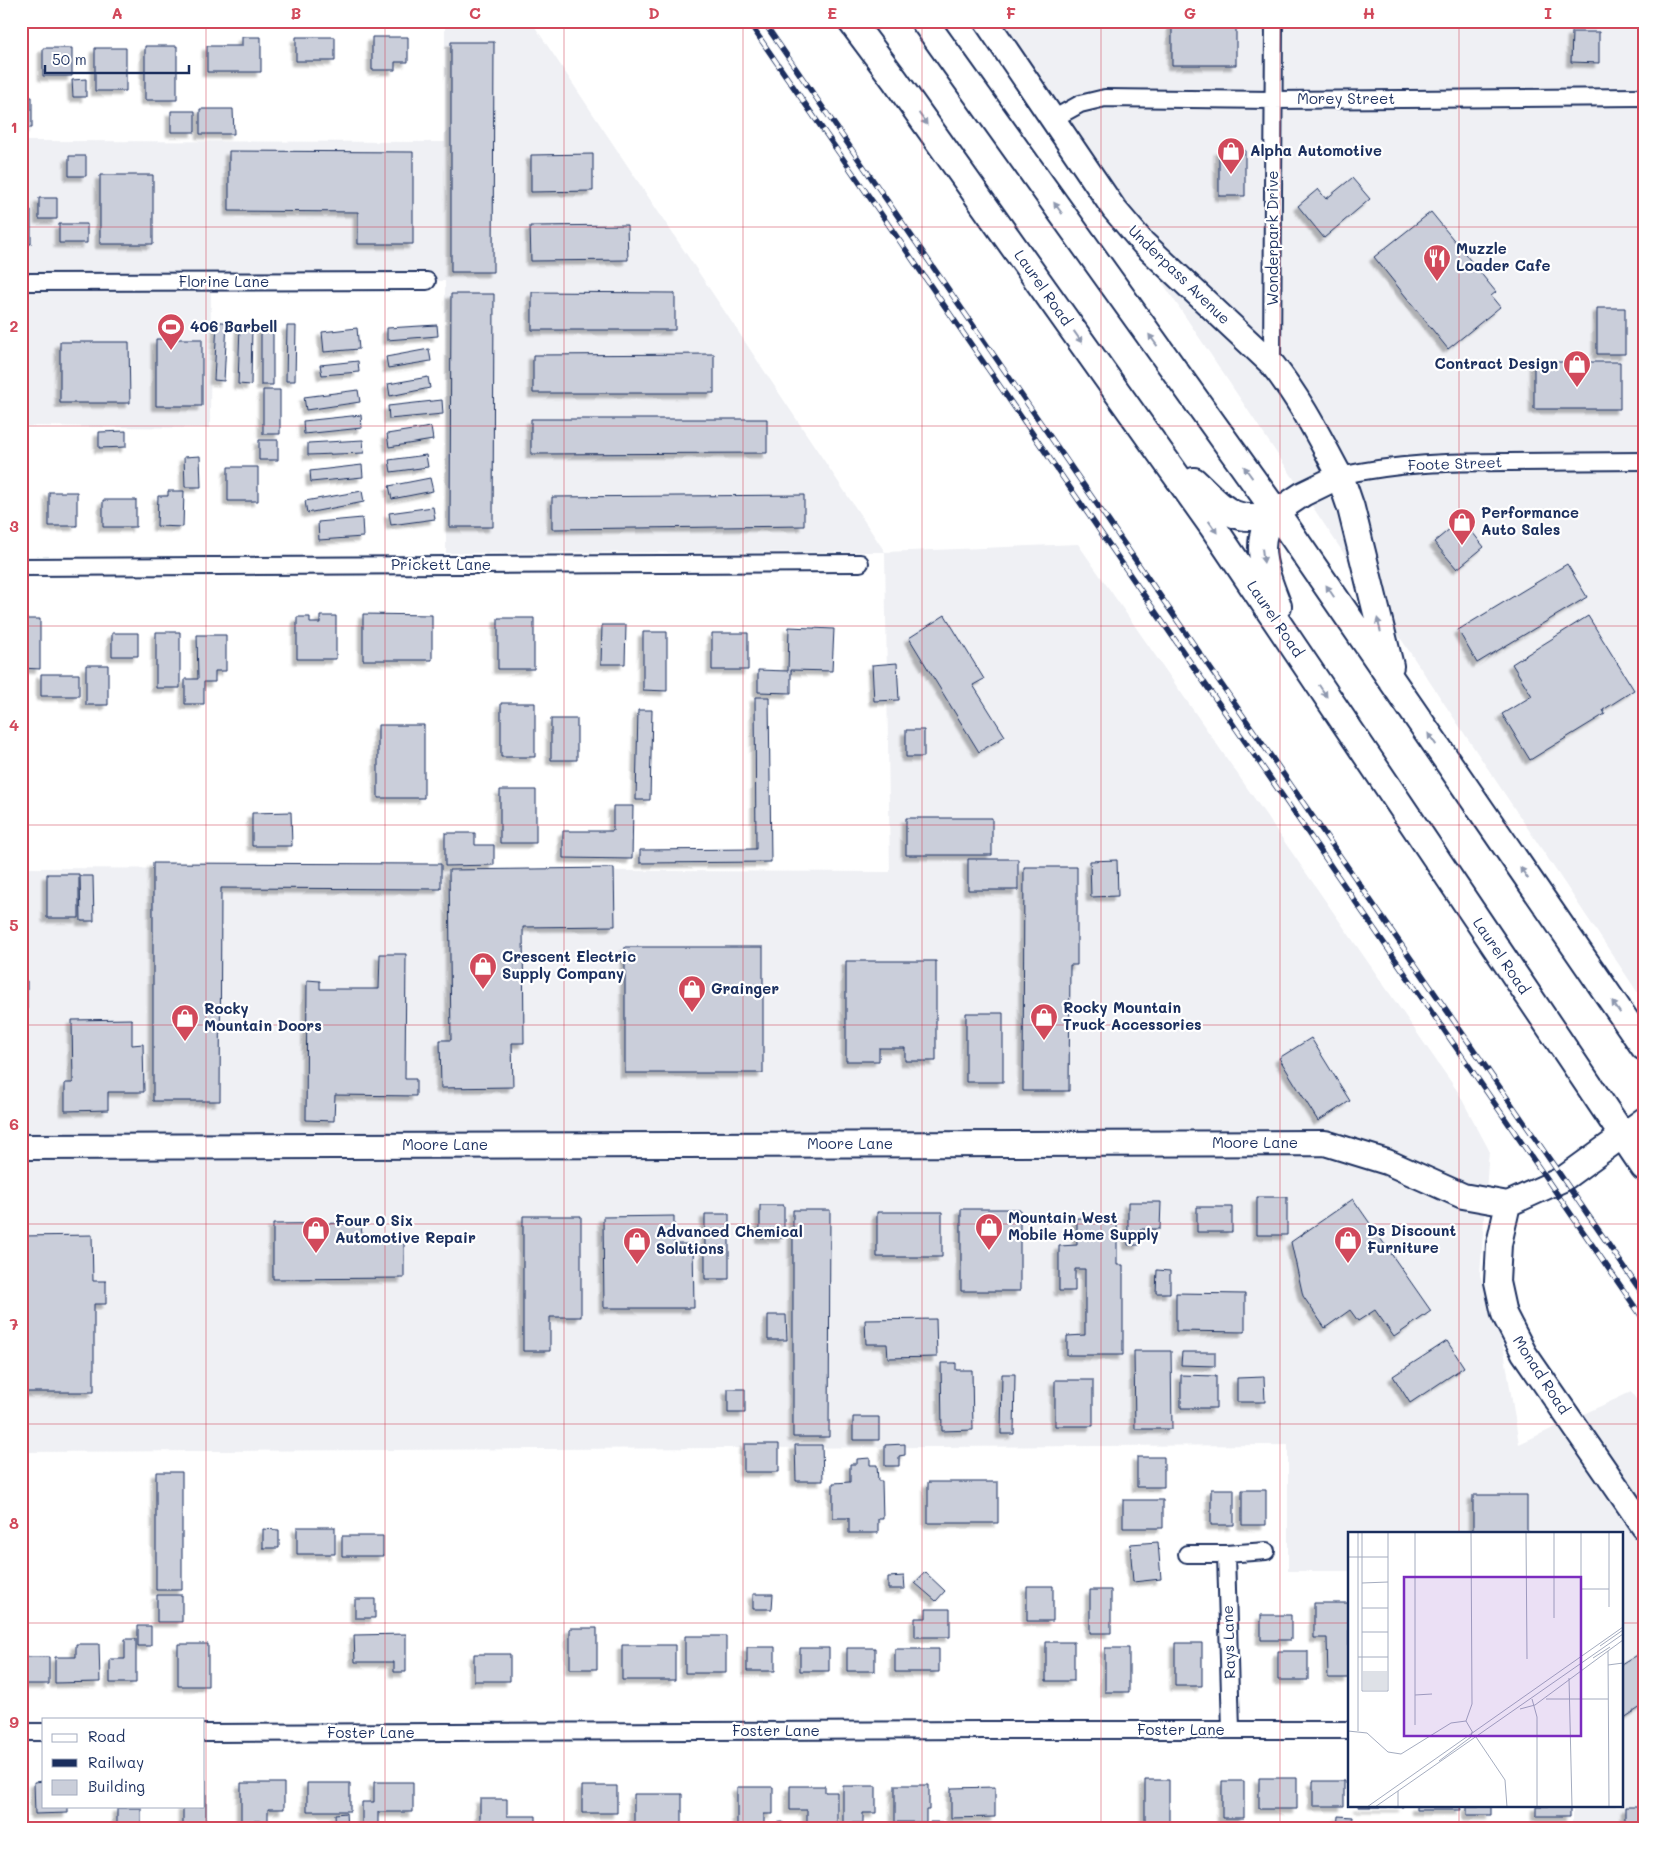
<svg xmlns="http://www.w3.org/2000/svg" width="1665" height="1850" font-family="Mali,sans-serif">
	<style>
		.built { fill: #eff0f4 }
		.building { fill: #caceda; stroke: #1b2f5e; filter: url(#shadow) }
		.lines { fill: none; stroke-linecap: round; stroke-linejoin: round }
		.street-casing { stroke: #1b2f5e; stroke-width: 20 }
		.secondary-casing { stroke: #1b2f5e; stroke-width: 28 }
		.primary-casing { stroke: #1b2f5e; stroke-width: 30 }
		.street { stroke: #fff; stroke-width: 16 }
		.secondary { stroke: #fff; stroke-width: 24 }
		.primary { stroke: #fff; stroke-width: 26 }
		.rail-casing { stroke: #1b2f5e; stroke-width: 5.5 }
		.rail { stroke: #fff; stroke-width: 4; stroke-dasharray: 11; stroke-linecap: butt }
		.oneway { fill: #8d97ae }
		.grid { fill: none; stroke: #d1495b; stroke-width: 1; stroke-opacity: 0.55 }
		.labels { text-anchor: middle; stroke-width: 4.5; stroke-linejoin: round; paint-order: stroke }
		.street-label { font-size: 15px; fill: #1b2f5e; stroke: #fff }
		.poi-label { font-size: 15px; font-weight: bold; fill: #1b2f5e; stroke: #fff; text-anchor: start }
		.inset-road { fill: none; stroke: #a4acbf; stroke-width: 1 }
		.view { fill: #7b2cbf; fill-opacity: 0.15; stroke: #7b2cbf; stroke-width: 2.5 }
		.inset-edge { fill: none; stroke: #1b2f5e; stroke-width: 2.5 }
		.neatline { fill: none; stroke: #d1495b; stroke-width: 2 }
		.grid-label { font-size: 16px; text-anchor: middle; font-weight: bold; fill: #d1495b }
	</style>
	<defs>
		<filter id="shadow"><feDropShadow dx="-4.5" dy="4.5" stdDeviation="1" flood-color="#0004"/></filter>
	</defs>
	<rect width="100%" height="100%" fill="#fff"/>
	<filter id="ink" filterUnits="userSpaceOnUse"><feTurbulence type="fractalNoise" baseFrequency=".02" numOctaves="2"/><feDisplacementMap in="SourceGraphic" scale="10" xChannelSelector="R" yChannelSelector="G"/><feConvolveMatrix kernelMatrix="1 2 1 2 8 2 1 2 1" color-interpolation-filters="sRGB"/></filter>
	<g filter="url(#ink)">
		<path class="built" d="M445 21H531L885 552 1078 544 1458 1092 1489 1150 1480 1275 1504 1350 1519 1444 1631 1392 1644 1411V1829H1573V1806H1621V1534H1349V1571H1288V1445L21 1452V868L890 872 885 552 446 553 445 281 211 282 210 428 21 426V141L445 142Z
			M985 21H1644V1002L1053 119Z"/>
		<path class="building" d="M1172 21H1236V65H1172Z
			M1572 32H1599V63L1571 62Z
			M242 37H261V72H207V46H242Z
			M296 37H335V61H296Z
			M372 37H408V62H395V70H372Z
			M451 42H494L493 272H451Z
			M145 46H177V100H145Z
			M43 48H72V76H43Z
			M95 48H126V91H95Z
			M86 79V97H73L72 80Z
			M21 97H32V128H21Z
			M200 109H233L234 134H200Z
			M171 111H195V132H171Z
			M1219 150H1245V196H1219Z
			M229 151 413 152V244H358V212L229 211Z
			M593 154V191L531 192V155Z
			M69 156H86V176H69Z
			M100 175H153V244H100Z
			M1352 178 1370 199 1324 238 1298 206 1318 189 1326 199Z
			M39 198H57V219H39Z
			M21 210H31V244H21Z
			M1431 212 1496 292 1491 296 1500 307 1448 349 1374 257Z
			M59 224H87V243H59Z
			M627 225 628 260 531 261 530 226Z
			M532 292 675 293V330H532Z
			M451 294H494L493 527H450Z
			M1597 308H1625V354H1597Z
			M217 322H227L224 381 214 380Z
			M240 325H252L251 385 238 384Z
			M437 325 438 336 387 340V328Z
			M287 326H296L295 381H286Z
			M261 327H273V385H261Z
			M357 328 359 349 324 352 322 332Z
			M156 339H202V406H156Z
			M60 342H129L130 403H60Z
			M429 349 431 361 388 368 386 357Z
			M714 354V393H533V355Z
			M358 361 359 372 322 375 320 365Z
			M1534 362H1620V409H1534Z
			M428 377 430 388 390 396 388 384Z
			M263 390H280V434H263Z
			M358 390 360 402 306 410 304 397Z
			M442 400 443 414 389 419 388 406Z
			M361 415 362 428 304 434 303 421Z
			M531 419H767V453L531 454Z
			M431 427 433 440 389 447 387 434Z
			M126 431V447L99 448V432Z
			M259 440H278V460H259Z
			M363 440 364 453 308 455V443Z
			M426 455 428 467 391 472 389 460Z
			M200 456 201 487H185L184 457Z
			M362 465 363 477 311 482 310 471Z
			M228 467H258V501H228Z
			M430 478 433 491 392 499 389 486Z
			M168 491H184L183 527 157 526 158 496H168Z
			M362 491 364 502 307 513 305 501Z
			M49 492H77V526H49Z
			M804 495V526L552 529V497Z
			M21 500H26V526H21Z
			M103 500H136V527H103Z
			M433 507 435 519 391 525 389 513Z
			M362 518 363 537 319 540 318 522Z
			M1462 519 1484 547 1457 569 1434 542Z
			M1567 564 1587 597 1477 663 1458 630Z
			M363 614 432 615V660H363Z
			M945 615 984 679 973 685 1005 736 979 752 909 638Z
			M320 616H336V659H297V617H310V623H320Z
			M1588 616 1634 690 1603 710 1605 714 1530 760 1502 714 1532 696 1512 664Z
			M498 618H534V669H498Z
			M21 619H40V669L21 668Z
			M602 625H626L625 664H601Z
			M789 627 834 629 832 671 791 670V693L758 692V670L788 671Z
			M156 632H180V688H156Z
			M643 632H667V691L643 690Z
			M112 633H138V656H112Z
			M712 633H748V670H712Z
			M197 635H226V671H215V682H204V704H185V679H198Z
			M897 663 899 700 874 701 872 665Z
			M86 665H108V705H86Z
			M41 674H79V696H41Z
			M755 697H769L771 862 640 863V850L756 849Z
			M501 703H535V757H501Z
			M638 710H652L650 800H636Z
			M551 719H577V760H551Z
			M378 725H424V798H378Z
			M906 730H924V757H906Z
			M500 790H536V843H500Z
			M613 806H633L632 859 563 858V831H613Z
			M291 812 292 846H252V813Z
			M906 818H992V855H906Z
			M445 833H475V845H494V865L445 866Z
			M968 859H1018V890H968Z
			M1117 860 1118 896 1091 897 1090 861Z
			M153 863 441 864V889L221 888 220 1101H153Z
			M1024 867H1077V965H1070L1069 1091H1023Z
			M614 868 615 926 523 927 524 1043H512L513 1087 441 1088 440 1040H451L449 870Z
			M47 874H79V918H47Z
			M80 876H93L94 921H81Z
			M625 947H763V1073H625Z
			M380 954H406L405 1079H416V1096L335 1095 334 1121 306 1120 307 980 320 981V989H379Z
			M846 961H936V1061H905V1048H879V1061H846Z
			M21 981H27V1047H21Z
			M966 1013H1003V1082H966Z
			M132 1019V1045L143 1044 144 1092H108V1110L65 1111V1083H73L72 1020Z
			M1311 1038 1350 1101 1318 1121 1279 1058Z
			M1257 1197H1287V1235H1257Z
			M1353 1199 1431 1311 1394 1337 1375 1310 1358 1321 1350 1310 1325 1328 1303 1296 1291 1242Z
			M1128 1202H1161L1160 1229H1140V1245H1128Z
			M760 1205H784V1238H760Z
			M1197 1207H1232V1232H1197Z
			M961 1209H1020V1291H961Z
			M793 1210H830L829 1437H793Z
			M877 1212H942V1257H877Z
			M705 1214H729V1279H705Z
			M523 1216H581V1317H550V1351H523Z
			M674 1216V1244H693L694 1308H604L603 1217Z
			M1077 1218H1117V1265H1123V1355H1067V1336L1085 1335V1269H1075V1291H1059V1246L1077 1245Z
			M361 1223 362 1237H404V1278L273 1279V1224Z
			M92 1235 93 1281H106V1304H94V1392H21V1236Z
			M1157 1270 1170 1271V1293H1156Z
			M1176 1293 1245 1294V1332L1176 1331Z
			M768 1315H786L787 1340H768Z
			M936 1319 937 1357 888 1358 887 1344H866L865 1320Z
			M1447 1341 1464 1367 1410 1403 1393 1376Z
			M1134 1351H1171L1172 1429H1135Z
			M1182 1352H1215V1366L1181 1365Z
			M941 1363H956V1370H972L973 1430 942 1431Z
			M1002 1374H1015L1014 1434H1001Z
			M1181 1375 1216 1376V1408H1181Z
			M1264 1377 1265 1402H1237V1378Z
			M1055 1380H1093V1426H1055Z
			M728 1389H745V1413H728Z
			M853 1417H879V1440H853Z
			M744 1444H779V1472H744Z
			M905 1444V1455L899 1456V1466H885V1445Z
			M795 1445H822L823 1481H796Z
			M1137 1457H1164V1487H1137Z
			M870 1458V1465H877L878 1481H882L883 1519H878V1533H849V1518H833V1483L850 1482V1464H857V1459Z
			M156 1472H182V1590H156Z
			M928 1482H998V1523H928Z
			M1211 1489H1234V1525H1211Z
			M1242 1490H1266V1525H1242Z
			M1473 1495H1527V1534H1473Z
			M1123 1500H1163V1528H1123Z
			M297 1527H335V1554H297Z
			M263 1529 279 1530V1548H263Z
			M342 1536H383V1556H342Z
			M1158 1542 1161 1579 1133 1582 1130 1544Z
			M925 1572 945 1591 936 1601 915 1583Z
			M904 1576 905 1589H888V1577Z
			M1027 1586H1053V1621H1027Z
			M1090 1590H1111V1633H1090Z
			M753 1594H773L772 1609H753Z
			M157 1595H182V1622H157Z
			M355 1599H375V1618H355Z
			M1314 1603H1349V1678H1328L1327 1638H1314Z
			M926 1609H950V1637H915V1618H926Z
			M1261 1615H1291V1640H1261Z
			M138 1626H151V1646H138Z
			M570 1628H597V1669H570Z
			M406 1634V1672H394V1662H355L354 1635Z
			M685 1636H726V1673H685Z
			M125 1639H136V1683H110V1659H125Z
			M1046 1642H1074V1681H1046Z
			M1175 1643H1202V1686H1175Z
			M76 1644H99L100 1682 55 1683V1657H76Z
			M178 1644H208V1686H178Z
			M622 1645H675V1680H622Z
			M747 1647H775V1671H747Z
			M800 1648H829V1671H800Z
			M847 1648H875V1671H847Z
			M1105 1648H1129V1692H1105Z
			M895 1649H939V1672H895Z
			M1278 1651H1308V1680H1278Z
			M1644 1651V1705L1621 1720V1665Z
			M474 1654H510V1681H474Z
			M21 1657H49V1684H21Z
			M1259 1778H1297V1809H1259Z
			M204 1780H206V1827H183V1806H204Z
			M1145 1780H1169V1822H1145Z
			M44 1781V1806H68V1813L35 1814 34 1782Z
			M1222 1781H1244V1818H1222Z
			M1313 1781H1344V1806H1313Z
			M374 1782H413V1812H378V1825H362V1802H374Z
			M241 1783H284V1809H268V1821H241Z
			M307 1783H350V1811H307Z
			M895 1785H929V1810H926V1822H895Z
			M582 1786H617V1813H582Z
			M790 1786H825V1792H837V1829H807V1810H790Z
			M843 1786H876V1813H863V1823H843Z
			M737 1787H773V1814H764V1829H737Z
			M995 1787V1817L951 1818V1788Z
			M634 1794H682V1829L634 1827Z
			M480 1799H507V1816H536V1829H480Z
			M1358 1806H1403V1807H1358Z
			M1416 1806H1460L1461 1810H1416Z
			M1467 1806H1491V1815H1467Z
			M1536 1806H1570V1816H1536Z
			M1625 1807H1644V1829H1625Z
			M117 1808H141V1829H117Z
			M346 1813 347 1829H336L335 1814Z
			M1338 1816 1353 1817 1352 1829H1337Z
			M783 1822V1829H769V1823Z
			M930 1822H942V1829H929Z
			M609 1823 626 1824V1829H609Z
			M226 1825H257V1829H226Z
			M67 1826H87V1829H67Z
			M1528 1827H1574V1829H1528Z"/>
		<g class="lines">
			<g class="street-casing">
				<path id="street" d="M1053 119 1080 104 1105 98 1273 100 1644 97
					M21 282 427 281
					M1272 364 1274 21
					M1340 476C1396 463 1453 462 1510 462 1555 462 1599 461 1644 461
					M21 567 860 563
					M1187 1554H1226L1266 1551
					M1226 1554 1231 1730
					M21 1732H44
					M204 1733 987 1730H1349"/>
			</g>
			<g class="secondary-casing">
				<path id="secondary" d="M986 21 1114 209 1143 243 1272 364C1300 399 1319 437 1340 476L1303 494 1276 512
					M21 1147 1325 1143 1387 1162 1463 1196 1508 1204 1563 1179 1644 1120
					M1508 1204 1499 1244 1497 1282 1504 1314 1524 1353 1644 1527"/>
			</g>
			<g class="primary-casing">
				<path id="primary" d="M851 21 895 80 1213 527 1644 1167
					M924 21 1276 512 1644 1047
					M1340 476 1351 508 1390 666
					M1194 481C1222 507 1234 527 1276 512
					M1276 512C1250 539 1266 576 1278 606"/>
			</g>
			<use href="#street" class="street"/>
			<use href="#secondary" class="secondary"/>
			<use href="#primary" class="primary"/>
			<g class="rail-casing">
				<path id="rail" d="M748 21 1644 1320
					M763 21 1644 1296"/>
			</g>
			<use href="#rail" class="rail"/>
		</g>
		<defs><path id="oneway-solid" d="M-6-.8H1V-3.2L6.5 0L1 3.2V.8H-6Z" transform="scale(1.25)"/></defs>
		<g class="oneway">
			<use href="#oneway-solid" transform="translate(923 119) rotate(55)"/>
			<use href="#oneway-solid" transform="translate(1058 208) rotate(-126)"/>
			<use href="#oneway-solid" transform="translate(1078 337) rotate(55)"/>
			<use href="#oneway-solid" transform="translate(1153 340) rotate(-126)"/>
			<use href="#oneway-solid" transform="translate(1248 472) rotate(-126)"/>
			<use href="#oneway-solid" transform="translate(1213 527) rotate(55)"/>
			<use href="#oneway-solid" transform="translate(1263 556) rotate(83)"/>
			<use href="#oneway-solid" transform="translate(1330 591) rotate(-124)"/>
			<use href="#oneway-solid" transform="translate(1379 625) rotate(-104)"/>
			<use href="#oneway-solid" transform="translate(1323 691) rotate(56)"/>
			<use href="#oneway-solid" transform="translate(1432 739) rotate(-125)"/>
			<use href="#oneway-solid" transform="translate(1524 873) rotate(-125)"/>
			<use href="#oneway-solid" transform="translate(1616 1007) rotate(-125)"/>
		</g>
	</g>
	<path class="grid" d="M206 21V1829M385 21V1829M564 21V1829M743 21V1829M922 21V1829M1101 21V1829M1280 21V1829M1459 21V1534M21 227H1644M21 426H1644M21 626H1644M21 825H1644M21 1025H1644M21 1224H1644M21 1424H1644M21 1623H1349M1621 1623H1644M1459 1806V1829"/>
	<defs>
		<g id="shop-pin" transform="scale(1.4375)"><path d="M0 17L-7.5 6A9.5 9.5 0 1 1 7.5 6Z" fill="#d1495b" stroke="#fff"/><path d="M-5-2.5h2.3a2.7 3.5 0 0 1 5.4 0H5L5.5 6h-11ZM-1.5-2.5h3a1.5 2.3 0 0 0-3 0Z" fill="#fff"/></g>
		<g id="restaurant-pin" transform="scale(1.4375)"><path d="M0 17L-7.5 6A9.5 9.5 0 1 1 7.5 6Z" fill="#d1495b" stroke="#fff"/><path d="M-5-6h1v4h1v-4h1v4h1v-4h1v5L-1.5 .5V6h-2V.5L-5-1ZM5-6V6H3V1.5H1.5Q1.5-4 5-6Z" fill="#fff"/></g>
		<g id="stadium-pin" transform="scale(1.4375)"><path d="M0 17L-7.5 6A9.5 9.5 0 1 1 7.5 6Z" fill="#d1495b" stroke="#fff"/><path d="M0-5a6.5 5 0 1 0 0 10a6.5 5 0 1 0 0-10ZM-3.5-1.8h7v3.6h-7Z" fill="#fff"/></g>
	</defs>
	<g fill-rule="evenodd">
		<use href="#shop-pin" x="1231" y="151"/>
		<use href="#restaurant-pin" x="1437" y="258"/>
		<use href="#stadium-pin" x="171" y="327"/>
		<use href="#shop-pin" x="1577" y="364"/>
		<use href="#shop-pin" x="1462" y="522"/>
		<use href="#shop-pin" x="483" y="966"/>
		<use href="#shop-pin" x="692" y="989"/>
		<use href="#shop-pin" x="1044" y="1017"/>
		<use href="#shop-pin" x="185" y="1018"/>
		<use href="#shop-pin" x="989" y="1227"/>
		<use href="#shop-pin" x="316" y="1230"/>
		<use href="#shop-pin" x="1348" y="1240"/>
		<use href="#shop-pin" x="637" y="1241"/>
	</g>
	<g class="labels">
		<g class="street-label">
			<text x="1346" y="104">Morey Street</text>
			<text transform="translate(1273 238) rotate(-90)" y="5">Wonderpark Drive</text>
			<text transform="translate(1179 275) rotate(44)" y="5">Underpass Avenue</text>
			<text x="224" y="287">Florine Lane</text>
			<text transform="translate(1043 288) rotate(55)" y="5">Laurel Road</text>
			<text transform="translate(1455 464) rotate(-2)" y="5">Foote Street</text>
			<text x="441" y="570">Prickett Lane</text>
			<text transform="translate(1275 619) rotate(56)" y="5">Laurel Road</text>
			<text transform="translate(1501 956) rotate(56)" y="5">Laurel Road</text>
			<text x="1255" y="1148">Moore Lane</text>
			<text x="850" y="1149">Moore Lane</text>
			<text x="445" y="1150">Moore Lane</text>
			<text transform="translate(1541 1375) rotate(57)" y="5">Monad Road</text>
			<text transform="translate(1229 1642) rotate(-92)" y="5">Rays Lane</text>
			<text x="1181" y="1735">Foster Lane</text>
			<text x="776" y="1736">Foster Lane</text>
			<text x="371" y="1738">Foster Lane</text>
		</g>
		<g class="poi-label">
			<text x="1250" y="156">Alpha Automotive</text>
			<text x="1456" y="254">Muzzle<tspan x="1456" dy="17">Loader Cafe</tspan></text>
			<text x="190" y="332">406 Barbell</text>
			<text x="1558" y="369" text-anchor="end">Contract Design</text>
			<text x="1481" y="518">Performance<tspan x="1481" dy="17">Auto Sales</tspan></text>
			<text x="502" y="962">Crescent Electric<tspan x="502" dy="17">Supply Company</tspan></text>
			<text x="711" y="994">Grainger</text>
			<text x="1063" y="1013">Rocky Mountain<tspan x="1063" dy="17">Truck Accessories</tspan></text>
			<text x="204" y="1014">Rocky<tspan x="204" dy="17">Mountain Doors</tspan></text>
			<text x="1008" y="1223">Mountain West<tspan x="1008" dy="17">Mobile Home Supply</tspan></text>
			<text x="335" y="1226">Four 0 Six<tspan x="335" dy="17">Automotive Repair</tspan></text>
			<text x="1367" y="1236">Ds Discount<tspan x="1367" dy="17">Furniture</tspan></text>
			<text x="656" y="1237">Advanced Chemical<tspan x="656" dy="17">Solutions</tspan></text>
		</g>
	</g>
	<g transform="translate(1348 1532)">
		<rect width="275" height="275" fill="#fff"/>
		<path d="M15 139H39V158H15Z" fill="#dee1e7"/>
		<path class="inset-road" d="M10 0V199M14 0V159H40V0M67 0V193M123 0 124 172 118 189 125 201M178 0 179 127M233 0V86M261 0V75M0 25H40M14 51 40 50M233 57H261M14 76H40M206 86V0M14 100H40M252 114 275 98M10 125H40M245 126 262 115M260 133 275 131M221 146 224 275M67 163 84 162M184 167 189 185V275M198 167H260M187 173 260 119M172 177 187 173M0 199 19 201 40 220 53 222 103 191 118 189M128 205 157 248 159 275M91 229 123 205 124 200M19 275 275 95M27 275 275 102M50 275V259M261 275 260 119 275 108"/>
		<path class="view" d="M56 45H233V204H56Z"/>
		<rect width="275" height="275" class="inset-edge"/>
	</g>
	<rect width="1665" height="1850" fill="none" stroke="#fff" stroke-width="55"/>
	<rect x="42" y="1718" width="162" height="90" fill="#ffffff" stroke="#a4acbf"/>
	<rect x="52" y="1734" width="25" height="8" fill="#ffffff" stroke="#a4acbf"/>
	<text x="88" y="1742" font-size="15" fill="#1b2f5e">Road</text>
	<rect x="52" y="1759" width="25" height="8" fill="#1b2f5e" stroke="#a4acbf"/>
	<text x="88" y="1768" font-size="15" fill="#1b2f5e">Railway</text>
	<rect x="52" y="1780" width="25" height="15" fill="#caceda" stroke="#a4acbf"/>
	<text x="88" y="1792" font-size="15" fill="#1b2f5e">Building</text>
	<path d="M45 65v8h144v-8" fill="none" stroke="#1b2f5e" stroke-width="2.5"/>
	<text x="52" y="65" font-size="15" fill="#1b2f5e" stroke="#ffffff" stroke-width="4" paint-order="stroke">50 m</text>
	<rect x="28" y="28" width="1610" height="1794" class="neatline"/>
	<g class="grid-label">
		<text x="117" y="19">A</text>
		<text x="296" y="19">B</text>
		<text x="475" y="19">C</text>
		<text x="654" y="19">D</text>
		<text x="832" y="19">E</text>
		<text x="1011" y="19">F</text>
		<text x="1190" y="19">G</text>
		<text x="1369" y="19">H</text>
		<text x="1548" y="19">I</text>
		<text x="14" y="133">1</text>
		<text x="14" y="332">2</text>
		<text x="14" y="532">3</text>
		<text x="14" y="731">4</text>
		<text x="14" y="931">5</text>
		<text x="14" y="1130">6</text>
		<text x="14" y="1330">7</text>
		<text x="14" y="1529">8</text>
		<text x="14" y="1728">9</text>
	</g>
</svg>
